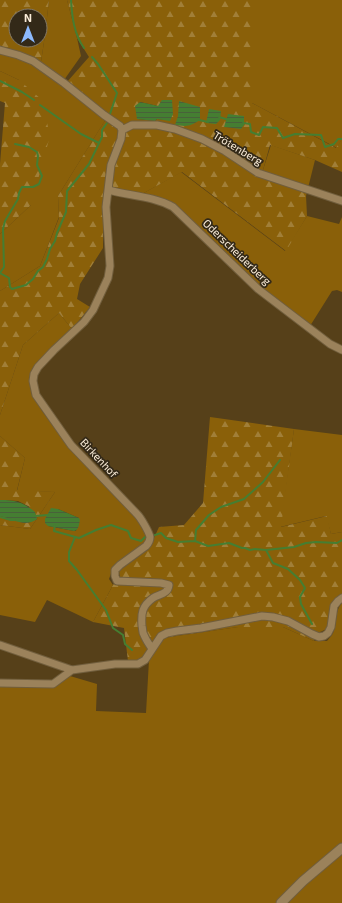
<svg xmlns="http://www.w3.org/2000/svg" width="342" height="903" font-family="'Exo 2',sans-serif">
	<style>
		.green { fill: #8a6009; fill-rule: evenodd }
		.forest { fill: url(#forest-firs); fill-rule: evenodd }
		.water { fill: url(#water-rules) }
		.lines { fill: none; stroke-linecap: round; stroke-linejoin: round }
		.stream { stroke: #457e32; stroke-width: 2 }
		.minor-casing { stroke: #715e3d; stroke-width: 9 }
		.tertiary-casing { stroke: #715e3d; stroke-width: 11 }
		.minor { stroke: #9b825b; stroke-width: 7 }
		.tertiary { stroke: #9b825b; stroke-width: 9 }
		.labels { text-anchor: middle; stroke-width: 3.5; stroke-linejoin: round; paint-order: stroke }
		.street-label { font-size: 11px; fill: #fceeda; stroke: #332918 }
	</style>
	<defs>
		<pattern id="forest-firs" width="22" height="20" patternUnits="userSpaceOnUse"><rect width="22" height="20" fill="#8a6009"/><path d="M5 1l3.5 6h-7zM16 11l3.5 6h-7z" fill="#a17f38"/></pattern>
		<pattern id="water-rules" width="6" height="5" patternUnits="userSpaceOnUse"><rect width="6" height="5" fill="#457e32"/><path d="M0 2.5h6" fill="none" stroke="#48623a"/></pattern>
	</defs>
	<rect width="100%" height="100%" fill="#564019"/>
	<path class="green" d="M49 0H67L77 38 81 56 64 80 41 62 45 35Z
		M252 0H342V139L337 148 252 103Z
		M0 52 33 64 106 119 58 196 59 217 40 266 0 291V234L31 205 19 80 0 71Z
		M271 145 315 160 308 188 262 173Z
		M181 172 285 251 307 216 339 224 342 217V292L337 290 332 291 310 326 305 323 252 279 191 219 173 203 155 196 142 194Z
		M59 313 72 329 33 368 29 381 34 397 42 411 68 446 137 517 143 529 148 541 113 568 109 579 113 585 93 622 47 600 35 622 0 615V525L30 529 55 492 17 491 25 458 0 436V415L23 345ZM58 509 79 518 76 531H74L48 526Z
		M294 429 342 435V532L331 534 326 516 280 527Z
		M342 603V844L277 903H0V686L54 687 70 676 97 684 96 711 146 713 149 660 163 638 238 627H283L314 641H327C329 638 332 636 333 633 338 623 334 611 342 603Z
		M342 852V903H286L299 889Z"/>
	<path class="forest" d="M0 0H49L45 35 41 62C27 55 15 50 0 47ZM16 16H40V40H16Z
		M67 0H252V103L336 148 342 139V172L315 160 270 145 261 177 307 192 306 196 307 216 286 251 182 172 142 194 116 188H104L103 206V248L80 284 77 299 90 307 72 329 59 313 23 345 0 415V291L40 266 59 218 58 196 109 114 67 82 89 57 77 38ZM140 102 158 106 170 120 157 119 155 121 138 119Z
		M0 71 19 80 42 100 50 136 31 205 0 234V164L5 103 0 101Z
		M210 417 294 429 281 527 327 516 331 534 342 532V598L338 601 331 627 320 632 314 641 283 627H238L163 638 149 660 128 661 124 628 93 622 113 585 120 577 119 571 149 549 159 527 184 525 203 503Z
		M0 436 25 458 17 490 55 492 30 529 0 525V516L9 518 30 507 18 501 0 500Z"/>
	<path class="water" d="M162 100H172L173 114 170 121 157 119 155 121 137 119 135 106 140 102 158 106Z
		M179 101 200 107V120C190 126 188 127 175 125L178 116Z
		M209 109 221 111 220 120 216 124 206 123Z
		M228 114 244 116V125L241 129 224 127Z
		M0 500C16 500 23 502 35 512L37 519C25 528 13 519 0 516Z
		M51 508 58 509 79 518 80 520C79 524 79 530 74 531L48 526 45 523V519Z"/>
	<g class="lines">
		<path class="stream" d="M71 0C72 17 74 34 84 48
			M92 57 98 64 117 93 110 114
			M0 81 22 92 34 100
			M40 105 81 134 99 143
			M219 117 229 120
			M199 120 208 122
			M243 123 250 124 251 132 259 135 263 127 277 128 283 138 295 134 321 135 325 147 334 144 338 139H342
			M0 273 9 278 10 287 12 289 26 285 33 279 38 271 43 267 47 259 50 249 55 241 57 233 66 212 67 191 89 164 102 137V130L107 123
			M0 273 4 267 3 229 5 221 18 199 19 193 22 187H33L39 184 42 176 37 165 38 156 37 152 29 147 15 144
			M35 516 48 515
			M0 517 11 520H15
			M55 525 54 531 79 538 96 530 111 525 128 531 131 538 141 541 145 537
			M152 536 161 533 166 538 178 542 195 541 208 546 229 543 242 548H245L250 550 255 549 266 550 294 547 306 543 316 542 337 543 342 540
			M75 537 69 552V561L77 570 106 610 113 628 123 635 125 644 132 650
			M195 541 196 530 209 515 221 507 244 499 263 482 280 460
			M266 550 273 563 288 569 300 580 305 588 300 597 301 604 312 624"/>
		<g class="minor-casing">
			<path id="minor" d="M0 50 18 55 33 61 64 83 104 115 120 126 122 130 121 139 111 165 108 190C130 196 153 196 173 207L258 289 330 344 342 350
				M122 130 132 125H157L175 129 202 139 225 151 258 173 342 201
				M108 190 106 207 110 266 108 278 93 310 84 322 54 350 38 367 34 374 33 381 36 395 71 445 137 514C141 518 149 532 150 537 150 541 148 544 146 546L120 565 115 570V576L117 581 161 583 169 585C168 594 160 594 153 598 142 606 141 613 142 626 143 629 142 632 144 635 146 640 149 644 152 649
				M0 645 72 670 115 664H138L145 660 161 636 167 633 177 631 201 628 262 616 273 617 288 621 312 634 319 637 324 636 328 633 331 627 334 606 338 601 342 598
				M0 683 53 684 72 670"/>
		</g>
		<g class="tertiary-casing">
			<path id="tertiary" d="M281 903 303 881 342 848"/>
		</g>
		<use href="#minor" class="minor"/>
		<use href="#tertiary" class="tertiary"/>
	</g>
	<g class="labels">
		<g class="street-label">
			<text transform="translate(238 148) rotate(31)" y="4">Trötenberg</text>
			<text transform="translate(237 252) rotate(44)" y="4">Oderscheiderberg</text>
			<text transform="translate(99 458) rotate(47)" y="4">Birkenhof</text>
		</g>
	</g>
	<g transform="translate(28 28)"><circle r="19" fill="#332918" stroke="#837866"/>
	<path d="M0-3L7 15L0 10L-7 15Z" fill="#8db9fc"/>
	<text y="-6" font-size="11" font-weight="bold" text-anchor="middle" fill="#fceeda">N</text>
	</g>
</svg>
